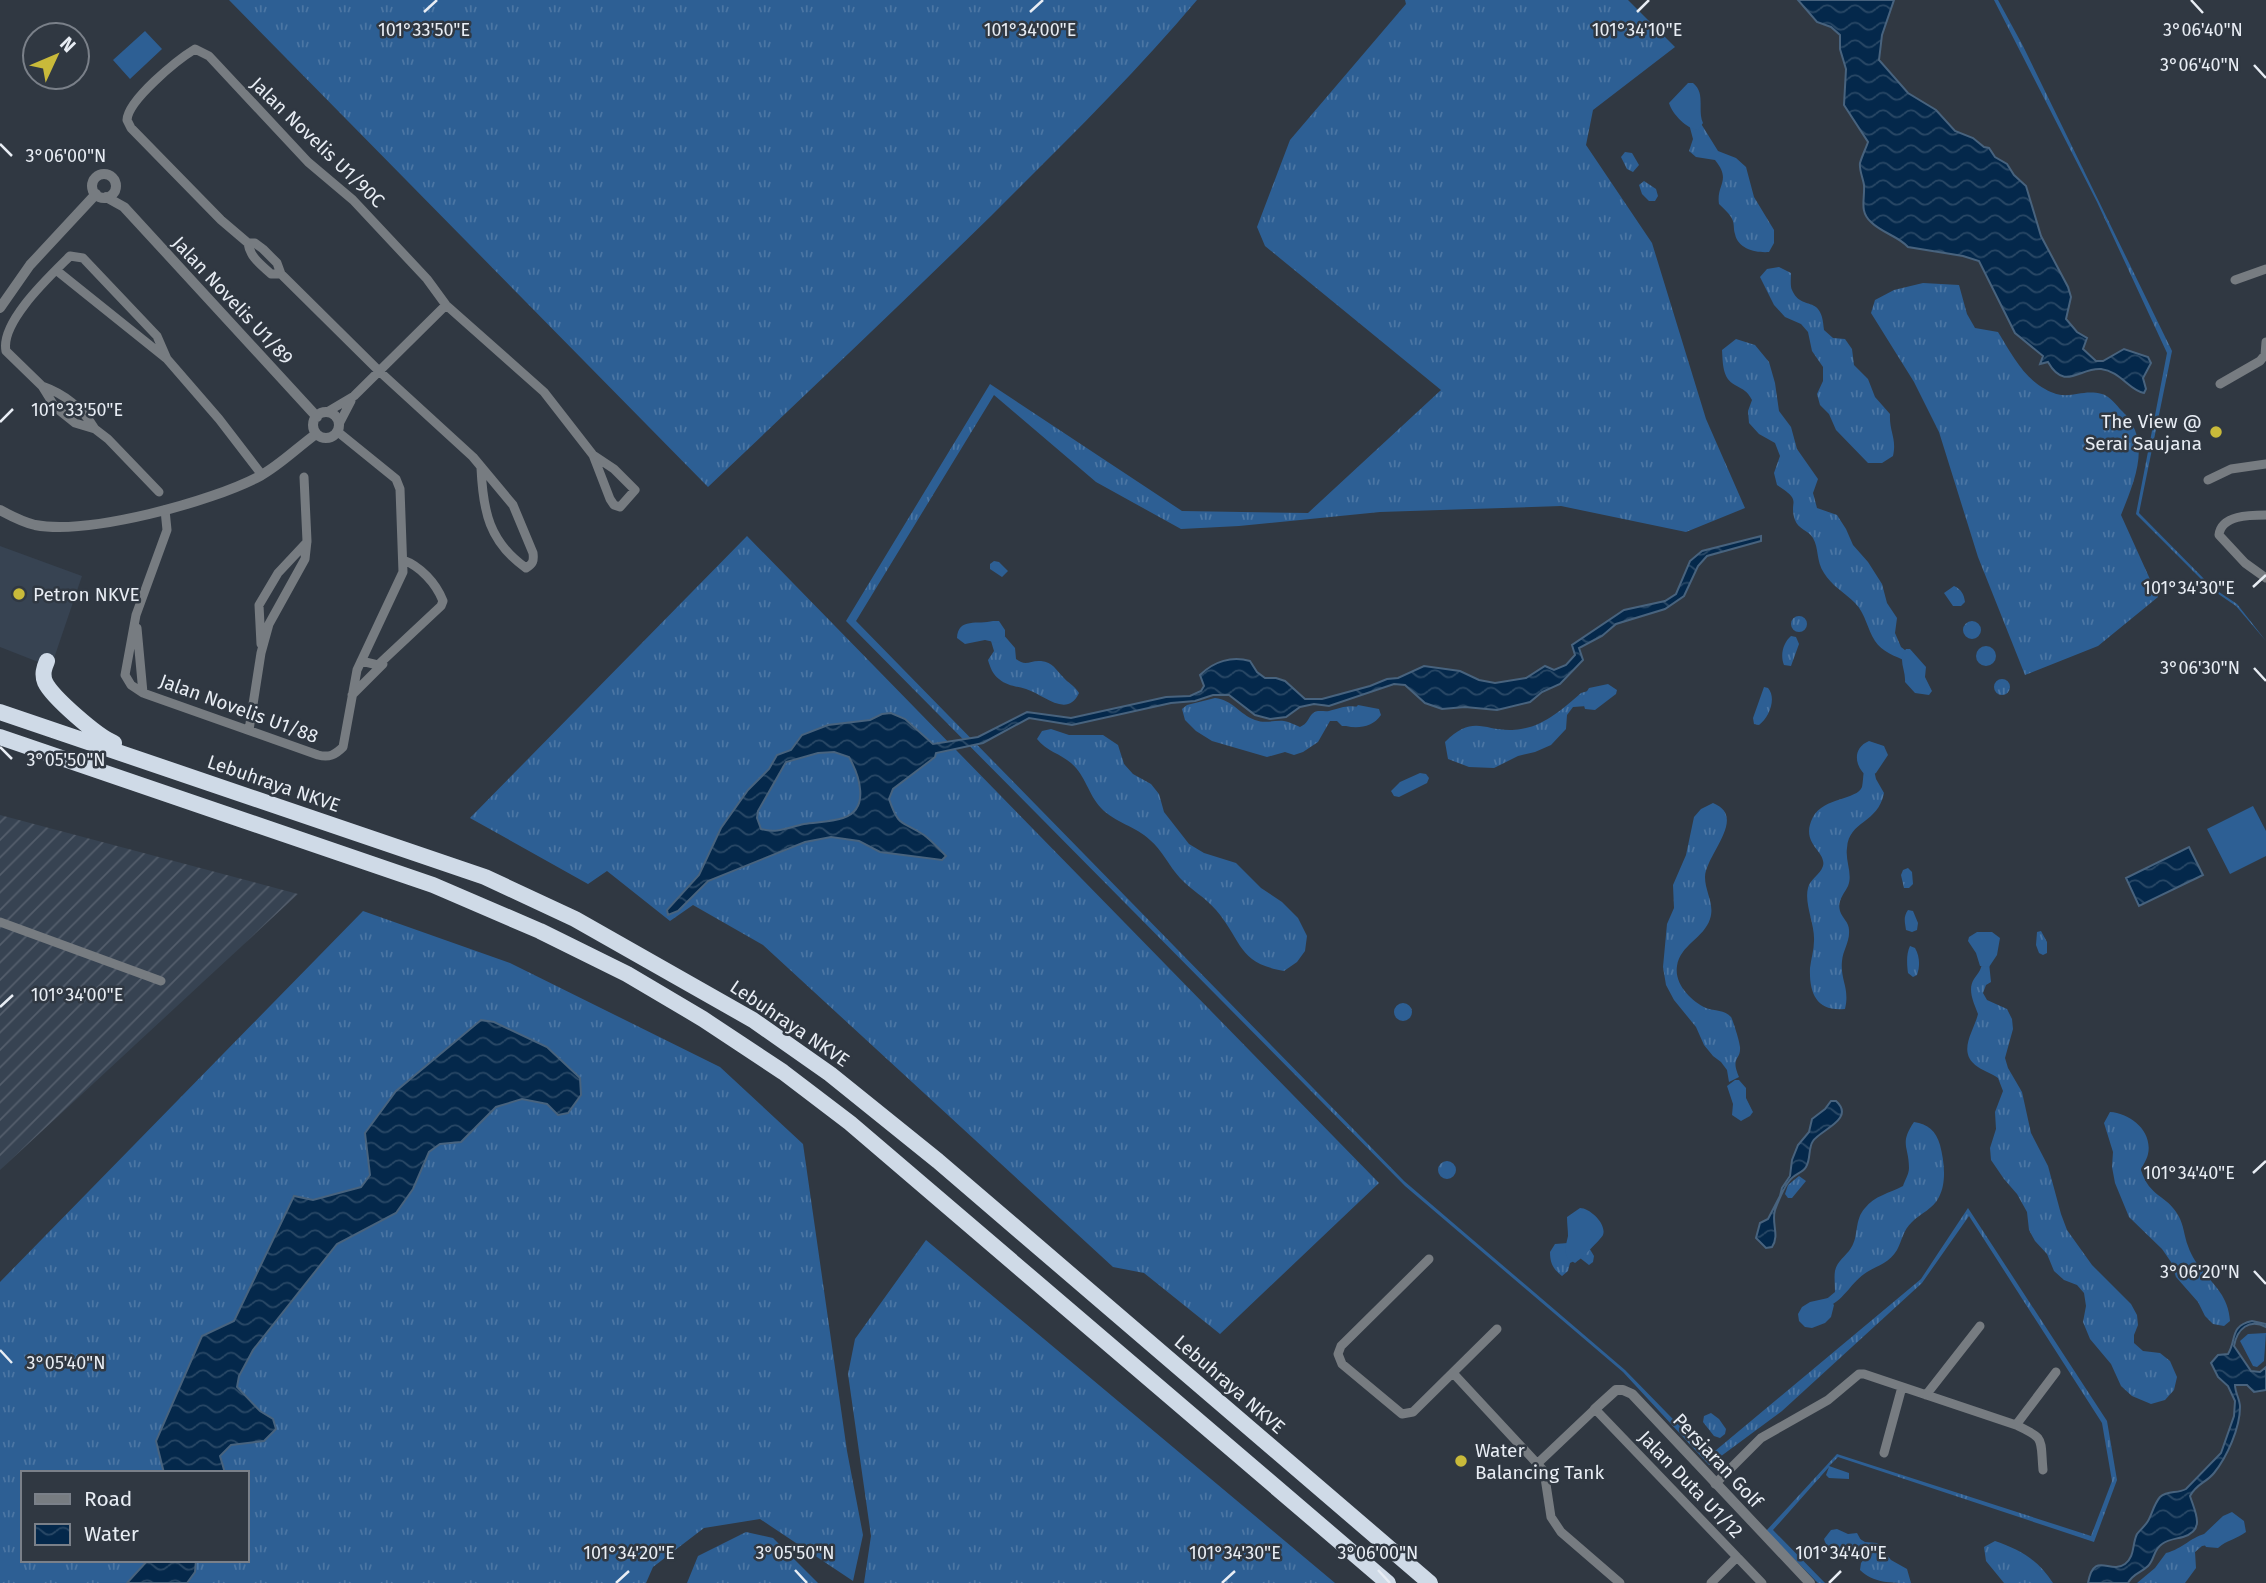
<svg xmlns="http://www.w3.org/2000/svg" width="2266" height="1583" font-family="'Fira Sans',sans-serif">
	<style>
		.built { fill: #374352 }
		.industrial { fill: url(#industrial-furrows) }
		.grass { fill: url(#grass-tufts); fill-rule: evenodd }
		.pitch { fill: #2d5f94 }
		.water { fill: url(#water-waves); stroke: #48637e; stroke-width: 2; fill-rule: evenodd }
		.lines { fill: none; stroke-linecap: round; stroke-linejoin: round }
		.minor { stroke: #777c81; stroke-width: 9 }
		.tertiary { stroke: #777c81; stroke-width: 10 }
		.motorway { stroke: #cfdae7; stroke-width: 16 }
		.ticks { fill: none; stroke: #e8edf4; stroke-width: 2.5 }
		.poi-dot { fill: #c9ba3a; stroke: #303842; stroke-width: 2.5 }
		.labels { text-anchor: middle; stroke-width: 5; stroke-linejoin: round; paint-order: stroke }
		.street-label { font-size: 19px; fill: #e8edf4; stroke: #303842 }
		.poi-label { font-size: 19px; fill: #e8edf4; stroke: #303842; text-anchor: start }
		.ticks-label { font-size: 18px; text-anchor: middle; fill: #e8edf4; stroke: #303842; stroke-width: 5; stroke-linejoin: round; paint-order: stroke }
	</style>
	<defs>
		<pattern id="industrial-furrows" width="10" height="10" patternUnits="userSpaceOnUse" patternTransform="scale(1.75)"><rect width="10" height="10" fill="#374352"/><path d="M-1 1l2-2M0 10L10 0M9 11l2-2" fill="none" stroke="#545e6c"/></pattern>
		<pattern id="grass-tufts" width="24" height="20" patternUnits="userSpaceOnUse" patternTransform="scale(1.75)"><rect width="24" height="20" fill="#2d5f94"/><path d="M3 7l-1-3M5 7V3M7 7l1-3M15 17l-1-3M17 17v-4M19 17l1-3" fill="none" stroke="#4b76a4"/></pattern>
		<pattern id="water-waves" width="16" height="10" patternUnits="userSpaceOnUse" patternTransform="scale(1.75)"><rect width="16" height="10" fill="#04284b"/><path d="M0 5q4-4 8 0t8 0" fill="none" stroke="#294866"/></pattern>
	</defs>
	<rect width="100%" height="100%" fill="#303842"/>
	<path class="built" d="M0 546 82 576 51 667 0 647Z"/>
	<path class="industrial" d="M0 815 298 894 0 1170Z"/>
	<path class="grass" d="M229 0H1197C1133 76 1062 145 992 215 898 307 803 397 708 487Z
		M1405 0H1628L1675 47 1593 110 1586 145 1652 243 1706 419 1745 508 1686 532 1561 506 1380 512 1239 526 1181 529 1096 482 994 395 856 621 1404 1181 1625 1370 1709 1456 1921 1279 1968 1208 2107 1421 2117 1480 2094 1542 1838 1457 1829 1466 1849 1473V1479L1829 1478 1826 1475 1829 1467 1773 1530 1825 1583H1818L1766 1531 1837 1454 2091 1536 2112 1481 2102 1423 1969 1216 1922 1283 1782 1411 1709 1465 1623 1372 1405 1186 846 621 990 384 1182 511 1308 513 1441 390 1265 246 1257 227 1290 140 1406 4Z
		M1994 0H1998L2023 46 2172 351 2139 513 2213 588 2237 604 2266 641 2236 606 2211 589 2136 514 2167 353 2097 202Z
		M1700 122 1718 151 1736 158 1746 167 1754 197 1774 230V243L1769 252C1756 253 1738 249 1735 234 1733 228 1735 223 1731 217 1728 212 1723 208 1719 204 1716 184 1732 181 1715 160L1696 157 1689 151 1693 139 1689 124Z
		M1625 152 1632 153 1639 165 1633 172 1627 169 1621 157Z
		M1644 181 1656 189 1658 196 1655 201H1649L1642 194 1639 185Z
		M1779 267 1791 273C1791 278 1790 286 1792 290 1802 313 1822 292 1824 330L1833 338 1845 339 1852 349 1854 365 1868 379 1875 397 1890 414C1889 432 1897 438 1893 456L1882 463H1868L1836 430 1829 414 1820 405 1817 394 1823 381V367L1812 351 1808 332 1801 324 1785 317 1774 305 1760 277 1767 269Z
		M1923 283 1959 285 1967 314 1975 328 1998 332C2011 353 2023 377 2045 389 2069 403 2079 388 2102 394 2110 396 2116 405 2122 411 2153 441 2134 482 2121 515L2158 597 2098 646 2025 675 1978 557 1939 432 1914 382 1871 313 1875 300 1894 290Z
		M1736 339 1755 345 1769 362 1775 383 1779 411 1791 427 1797 449 1818 479 1813 493 1817 508 1837 515 1846 529 1853 545 1868 562 1882 584 1887 603 1897 618 1895 633 1901 647 1910 654 1906 661C1895 656 1882 652 1875 641 1867 629 1866 614 1855 603 1845 593 1831 585 1824 573 1816 561 1819 548 1813 538 1808 530 1798 529 1795 520 1788 500 1804 502 1777 485L1774 473 1780 456 1775 443 1759 434 1749 423 1748 411 1752 400C1747 391 1744 390 1735 385 1722 378 1723 363 1722 350Z
		M747 536 1379 1183 1220 1334 1144 1273 1113 1267 763 945 693 905 670 921 607 871 588 884 470 818Z
		M994 561 999 562 1008 571 1002 577 990 569V564Z
		M1954 586C1961 589 1964 594 1965 602L1961 606H1953L1944 593Z
		M1791 624a8 8 0 1 1 16 0a8 8 0 1 1-16 0Z
		M1963 630a9 9 0 1 1 18 0a9 9 0 1 1-18 0Z
		M1002 633 1015 648 1016 659C1026 667 1030 660 1041 661 1053 662 1056 670 1063 677 1068 683 1074 685 1079 693 1067 719 1043 694 1026 689 1016 686 1007 686 999 679 993 675 990 667 988 660L994 651 991 641Z
		M1791 636 1796 637 1799 644 1791 666 1784 665C1780 655 1783 643 1791 636Z
		M1976 656a10 10 0 1 1 20 0a10 10 0 1 1-20 0Z
		M1994 687a8 8 0 1 1 16 0a8 8 0 1 1-16 0Z
		M1764 687 1768 688C1777 698 1769 718 1759 725L1754 724 1753 718Z
		M1588 691 1587 706 1573 707 1567 715 1566 729 1551 745 1535 752 1518 756 1494 768 1469 767 1448 759 1445 742C1476 711 1486 735 1521 729 1544 726 1564 708 1581 693Z
		M1215 698C1233 700 1239 714 1255 720 1265 724 1274 720 1284 721 1290 722 1295 725 1300 727 1308 723 1307 720 1312 714 1317 709 1323 712 1329 711 1341 708 1346 705 1359 707L1352 726H1342L1337 721H1330L1318 742 1303 752 1294 755 1285 752 1267 757 1212 741 1196 731 1185 720 1182 709 1187 705Z
		M1051 729 1069 735H1103L1118 745 1124 764 1133 774 1151 784 1159 794 1164 812 1189 844 1204 853 1236 863 1261 888 1282 902 1298 918 1307 936 1305 951 1297 962 1284 971C1237 963 1242 940 1216 910 1205 897 1191 890 1180 878 1169 866 1162 850 1150 840 1136 826 1115 823 1101 808 1088 794 1086 776 1071 763 1061 754 1046 751 1037 739L1042 731Z
		M1874 770 1876 779 1884 793C1878 824 1849 820 1847 848 1845 861 1853 874 1848 886 1844 894 1837 901 1840 911 1842 918 1849 922 1849 930 1850 942 1843 950 1842 961 1840 980 1850 988 1845 1009 1817 1012 1809 994 1810 968 1811 959 1814 950 1814 941 1815 924 1804 904 1808 888 1810 879 1820 875 1823 866 1827 851 1799 844 1813 817 1824 797 1857 800 1862 787 1863 783 1863 776 1864 771Z
		M1420 773 1426 774 1429 778 1427 783 1399 797 1394 796 1391 791 1400 782Z
		M1713 803C1748 817 1706 854 1705 877 1705 892 1715 904 1710 919 1704 938 1680 945 1677 966 1674 984 1691 1001 1706 1008 1714 1011 1725 1010 1731 1017 1733 1020 1740 1043 1740 1047 1741 1061 1730 1056 1739 1077L1729 1082 1727 1070 1721 1062 1713 1056 1704 1045 1696 1027 1674 1000 1666 985 1663 967 1667 924 1674 908 1673 885 1686 855 1694 817 1701 809Z
		M1908 868 1912 872 1913 884 1909 888H1904L1901 875 1903 870Z
		M1908 910 1913 911 1918 923 1917 930 1912 932 1906 930C1905 922 1903 917 1908 910Z
		M363 911 510 963 720 1067 803 1144 847 1451 863 1535 853 1581 760 1519 704 1528 653 1567 646 1583H0V1282ZM23 1473H247V1560H23Z
		M2041 931 2047 942V953L2043 955 2039 953 2036 945 2037 932Z
		M1910 946 1915 948C1920 957 1920 966 1917 975L1913 977 1908 973C1907 965 1906 954 1910 946Z
		M1989 963 1991 982 1986 985 1983 993 1987 1000 2007 1009 2012 1019 2013 1029 2005 1058 2008 1068 2022 1092 2031 1133 2048 1166 2061 1214 2067 1230 2092 1265 2131 1304 2137 1315 2138 1325 2134 1335V1343L2143 1351 2160 1353 2170 1361 2177 1377 2174 1390 2165 1400 2151 1404 2132 1396 2121 1386 2111 1364 2090 1339 2083 1322 2086 1306 2084 1293 2077 1285 2064 1280 2054 1271 2047 1254 2035 1241 2029 1230 2027 1212 2017 1194 2004 1179 1991 1160 1990 1148 1996 1129 1995 1112 2003 1091 1998 1078C1991 1073 1984 1071 1978 1067 1956 1053 1974 1031 1978 1014 1974 1003 1967 990 1974 979 1978 973 1980 972 1982 964Z
		M1394 1012a9 9 0 1 1 18 0a9 9 0 1 1-18 0Z
		M2110 1112C2130 1113 2153 1131 2148 1154 2147 1159 2143 1165 2141 1170 2150 1198 2166 1194 2178 1215 2184 1225 2184 1236 2188 1246 2199 1278 2228 1286 2230 1321L2224 1326 2213 1324 2205 1316 2198 1302 2176 1277 2171 1262 2162 1249 2129 1217 2115 1183 2112 1167 2113 1152 2104 1123Z
		M1914 1122C1928 1124 1936 1131 1940 1145 1944 1160 1947 1182 1939 1197 1933 1209 1921 1213 1912 1222 1903 1230 1902 1241 1897 1250 1890 1262 1879 1265 1867 1272 1851 1282 1846 1298 1828 1307L1823 1302 1835 1292C1835 1285 1834 1277 1835 1271 1837 1261 1846 1256 1851 1248 1859 1236 1854 1220 1865 1208 1874 1196 1890 1193 1903 1186 1905 1180 1909 1174 1909 1168 1909 1146 1899 1144 1914 1122Z
		M1438 1170a9 9 0 1 1 18 0a9 9 0 1 1-18 0Z
		M1799 1176 1806 1181 1792 1198H1788L1785 1194 1788 1185Z
		M926 1240 1335 1583H864L871 1536 848 1374 855 1339Z
		M1568 1243 1588 1246 1594 1256 1593 1262 1589 1265 1580 1258 1570 1263 1568 1271 1562 1276C1553 1269 1550 1263 1550 1252L1555 1244Z
		M1711 1413 1719 1419 1726 1429 1725 1434 1720 1438 1714 1436 1703 1422 1704 1416Z
		M746 1532 773 1538 818 1583H687L698 1556Z
		M2209 1533 2214 1544 2202 1546 2195 1552 2196 1568 2185 1583H2137L2155 1568 2166 1553C2183 1549 2191 1536 2209 1533Z
		M1860 1539 1865 1542 1877 1543 1891 1560 1907 1569 1911 1583C1891 1583 1873 1583 1860 1570L1861 1563 1868 1554 1864 1545 1857 1544Z
		M1995 1541C2021 1550 2038 1560 2053 1583H2004L1986 1561 1984 1547Z"/>
	<path class="pitch" d="M145 31 162 49 130 79 113 60Z
		M1688 83H1693C1706 93 1697 110 1703 123L1698 130C1687 129 1672 114 1669 103Z
		M993 621H999L1005 630V636L998 643 985 640 965 644 957 638C958 617 978 625 993 621Z
		M1906 649H1910L1926 667 1925 677 1932 691 1929 695 1915 693 1905 682C1906 670 1897 659 1906 649Z
		M1608 684 1617 690 1616 694 1595 710 1585 709 1582 699 1589 688Z
		M1358 705 1379 709 1381 715C1373 727 1358 729 1346 726V718Z
		M1869 741 1884 746 1888 755 1876 773 1868 777C1854 767 1852 748 1869 741Z
		M2253 806 2266 831V856L2230 874 2207 829Z
		M1977 932H1992L2000 938 1997 955 1989 967 1980 966 1976 953 1968 941 1969 937Z
		M1735 1080H1739L1746 1088V1098L1753 1112 1750 1116 1741 1121 1732 1115 1733 1104 1727 1086Z
		M1580 1208C1590 1208 1607 1224 1603 1235 1601 1239 1580 1260 1575 1263L1568 1259C1563 1250 1566 1246 1568 1236 1568 1230 1567 1224 1567 1217Z
		M1828 1298 1834 1305 1831 1317 1825 1323 1812 1328 1805 1327 1799 1321 1798 1314 1802 1307 1810 1302Z
		M2266 1333 2264 1361 2257 1367 2253 1366 2240 1341 2248 1334Z
		M2232 1512 2244 1521 2246 1532C2237 1539 2227 1540 2218 1548L2206 1547 2203 1542V1535L2223 1516Z
		M1837 1529 1848 1534 1857 1533 1862 1542 1856 1550 1851 1553 1840 1549 1835 1551C1829 1548 1826 1546 1824 1539L1831 1530Z"/>
	<path class="water" d="M1798 0H1894L1882 35 1879 60 1908 93 1936 110 1955 131 1973 138 1984 147 1989 148 1995 157 2007 164 2014 175 2026 186 2041 236 2068 287 2071 297 2066 319 2077 332 2087 338 2083 349 2096 361H2103L2124 349 2148 357 2151 363 2143 378 2146 389 2144 393C2130 391 2120 371 2101 369 2080 367 2065 392 2048 362L2040 364 2043 356 2015 333 1979 261 1963 256 1908 247C1898 236 1882 233 1871 222 1859 211 1865 200 1864 185 1863 178 1859 170 1860 163 1862 156 1866 148 1868 142L1844 105 1846 69 1840 49V35L1831 27 1817 22Z
		M1761 536V541L1707 556 1698 566 1684 596 1665 609 1616 624 1602 636 1579 648 1583 660 1560 684 1542 692 1530 702 1497 710 1465 707 1442 709 1425 703 1405 685 1394 684 1329 706 1314 704 1300 707 1286 717 1270 719 1255 715 1229 695H1213L1195 701 1171 703 1072 725 1029 718 983 743 936 753 935 757 893 789 889 799C899 828 901 820 924 835 932 841 939 849 946 856L942 860 880 852 859 841 831 837 805 842 708 881 678 911 668 915 667 910 699 875 721 828 748 790 769 769 777 755 791 750 802 735 828 725 870 720 882 714 891 713 905 719 933 744 978 737 1027 712 1071 718 1166 697 1190 696 1201 691 1204 686 1200 675C1214 661 1232 656 1250 661L1257 672 1265 678H1276L1285 681 1305 699H1322L1370 686 1387 679 1398 678 1424 666 1460 671 1479 680 1495 683 1526 678 1545 666 1554 670 1566 665 1575 655 1572 645 1624 610 1665 601 1676 594 1690 561 1702 551ZM834 752 849 757C859 775 871 809 843 818 831 822 816 822 804 824 789 827 777 834 761 829L757 818 758 811 786 762 818 753Z
		M2189 847 2203 875 2139 906 2126 878Z
		M481 1020 494 1022 547 1047 580 1078 581 1095 568 1113 558 1115 547 1104 522 1099 496 1107 461 1142 440 1144 429 1152 413 1189 396 1213 337 1244 253 1350 239 1376 237 1387 260 1411 273 1419 276 1429 264 1441 231 1445 220 1456 225 1473H164L156 1441 202 1336 234 1321 294 1196 313 1200 361 1187 370 1175 365 1133 396 1091Z
		M1831 1101H1836C1856 1119 1820 1130 1813 1141 1808 1148 1811 1159 1806 1167 1803 1172 1798 1173 1793 1177 1786 1182 1778 1202 1775 1210 1771 1223 1780 1235 1772 1247L1766 1248 1756 1238 1760 1223 1768 1219 1780 1196 1782 1188 1790 1176 1792 1160 1798 1145 1809 1132 1812 1119 1825 1109Z
		M2252 1321 2266 1324V1327C2249 1318 2237 1329 2234 1346L2251 1371 2260 1372 2266 1367V1390L2254 1392 2247 1385H2235C2235 1393 2240 1399 2240 1407 2240 1428 2227 1457 2214 1473 2206 1483 2197 1483 2190 1496 2195 1512 2206 1530 2183 1537 2176 1539 2169 1539 2162 1544 2153 1550 2155 1559 2148 1566 2141 1573 2133 1573 2128 1583H2088C2094 1550 2110 1575 2125 1564 2135 1557 2132 1544 2137 1534 2140 1530 2145 1526 2148 1521 2152 1514 2154 1504 2160 1497 2168 1490 2177 1494 2186 1489L2221 1453 2234 1416 2235 1401 2228 1386 2218 1377 2211 1363 2218 1355 2228 1354C2237 1340 2229 1326 2252 1321Z
		M148 1560H196L195 1572 187 1583H127Z"/>
	<g class="lines">
		<path class="minor" d="M248 243C250 257 260 264 271 274H281
			M56 270 167 359 219 419 262 475
			M2235 280 2266 269
			M2220 384 2260 361 2265 355 2266 342
			M42 386C65 394 82 408 95 429
			M327 412 354 396 446 305
			M339 424 351 401
			M481 468C483 511 489 542 526 568 533 564 534 561 533 553L513 505 473 457 379 371 281 274 277 263 263 249 255 243H248L221 220 131 128 127 120C128 100 177 60 195 49L209 56 308 162 353 200 427 279 446 305 544 392 593 455 610 499 614 505 620 507 635 490 614 469 593 455
			M2208 480 2231 469 2266 464
			M159 492 108 439 95 429 75 423 55 407 42 386 6 351C0 322 50 276 70 256L83 258 157 336 167 359
			M165 510 167 530 136 615 125 675 131 685 143 693 318 755C329 758 335 755 343 747L357 670 403 572 400 489 396 479 338 432
			M2266 515C2250 515 2221 515 2219 535L2245 563 2266 578
			M137 628 143 693
			M261 644 259 605 278 573 307 542
			M361 661 378 665 441 606 443 601C436 583 420 566 403 560
			M352 695 383 664
			M249 730 261 653 269 624 305 559 307 541 304 477
			M0 922 161 981
			M1429 1259 1341 1346 1338 1354 1342 1364 1402 1414 1413 1412 1497 1329
			M1453 1373 1544 1471 1551 1517 1561 1532 1620 1583
			M1926 1395 1980 1326
			M2016 1425 2056 1372
			M1884 1453 1902 1387
			M1538 1463 1595 1409 1762 1583
			M1715 1484 1761 1438 1828 1400 1859 1374H1864L2016 1425C2046 1439 2040 1438 2043 1470
			M1711 1583 1737 1557"/>
		<path class="tertiary" d="M92 186a12 12 0 1 1 24 0a12 12 0 1 1-24 0Z
			M106 197 124 207 317 417
			M0 308 30 265 96 194
			M313 425a13 13 0 1 1 26 0a13 13 0 1 1-26 0Z
			M0 510C11 516 23 522 35 525 89 535 211 502 260 476 280 465 298 447 316 434
			M1595 1409 1616 1390H1623L1632 1394 1810 1583"/>
		<path class="motorway" d="M47 661C44 668 42 674 45 682 52 697 98 737 114 743
			M0 712 485 877 575 919 753 1020 830 1074 938 1161 1430 1583
			M0 737 433 885 540 931 627 974 703 1019 783 1072 850 1123 1388 1583"/>
	</g>
	<path class="ticks" d="M2191 0 2203 13M424 12 437 0M1030 12 1043 0M1637 12 1649 0M2254 65 2266 78M0 144 12 156M0 422 13 409M2253 587 2266 575M2254 668 2266 681M0 747 12 759M0 1007 13 995M2253 1173 2266 1161M2254 1271 2266 1284M0 1350 12 1363M795 1570 807 1583M1378 1570 1390 1583M616 1583 629 1571M1222 1583 1235 1571M1829 1583 1841 1571"/>
	<g class="poi-dot">
		<circle cx="2216" cy="432" r="7"/>
		<circle cx="19" cy="594" r="7"/>
		<circle cx="1461" cy="1461" r="7"/>
	</g>
	<g class="labels">
		<g class="street-label">
			<text transform="translate(318 142) rotate(44)" y="7">Jalan Novelis U1/90C</text>
			<text transform="translate(233 300) rotate(47)" y="7">Jalan Novelis U1/89</text>
			<text transform="translate(239 708) rotate(20)" y="7">Jalan Novelis U1/88</text>
			<text transform="translate(274 783) rotate(19)" y="7">Lebuhraya NKVE</text>
			<text transform="translate(790 1023) rotate(34)" y="7">Lebuhraya NKVE</text>
			<text transform="translate(1230 1384) rotate(41)" y="7">Lebuhraya NKVE</text>
			<text transform="translate(1718 1460) rotate(47)" y="7">Persiaran Golf</text>
			<text transform="translate(1691 1484) rotate(46)" y="7">Jalan Duta U1/12</text>
		</g>
		<g class="poi-label">
			<text x="2202" y="428" text-anchor="end">The View @<tspan x="2202" dy="22">Serai Saujana</tspan></text>
			<text x="33" y="601">Petron NKVE</text>
			<text x="1475" y="1457">Water<tspan x="1475" dy="22">Balancing Tank</tspan></text>
		</g>
	</g>
	<g class="ticks-label">
		<text x="424" y="36">101°33'50"E</text>
		<text x="1030" y="36">101°34'00"E</text>
		<text x="1637" y="36">101°34'10"E</text>
		<text x="2203" y="36">3°06'40"N</text>
		<text x="2200" y="71">3°06'40"N</text>
		<text x="66" y="162">3°06'00"N</text>
		<text x="77" y="416">101°33'50"E</text>
		<text x="2189" y="594">101°34'30"E</text>
		<text x="2200" y="674">3°06'30"N</text>
		<text x="66" y="766">3°05'50"N</text>
		<text x="77" y="1001">101°34'00"E</text>
		<text x="2189" y="1179">101°34'40"E</text>
		<text x="2200" y="1278">3°06'20"N</text>
		<text x="66" y="1369">3°05'40"N</text>
		<text x="795" y="1559">3°05'50"N</text>
		<text x="1378" y="1559">3°06'00"N</text>
		<text x="629" y="1559">101°34'20"E</text>
		<text x="1235" y="1559">101°34'30"E</text>
		<text x="1841" y="1559">101°34'40"E</text>
	</g>
	<rect x="21" y="1471" width="228" height="91" fill="#303842" stroke="#7a8089" stroke-width="2"/>
	<rect x="35" y="1494" width="35" height="10" fill="#777c81" stroke="#7a8089" stroke-width="2"/>
	<text x="84" y="1506" font-size="21" fill="#e8edf4">Road</text>
	<rect x="35" y="1524" width="35" height="21" fill="url(#water-waves)" stroke="#7a8089" stroke-width="2"/>
	<text x="84" y="1541" font-size="21" fill="#e8edf4">Water</text>
	<g transform="translate(56 56) rotate(46)"><circle r="33" fill="#303842" stroke="#7a8089" stroke-width="2"/>
	<path d="M0-5L12 26L0 18L-12 26Z" fill="#c9ba3a"/>
	<text y="-10" font-size="19" font-weight="bold" text-anchor="middle" fill="#e8edf4">N</text>
	</g>
</svg>
